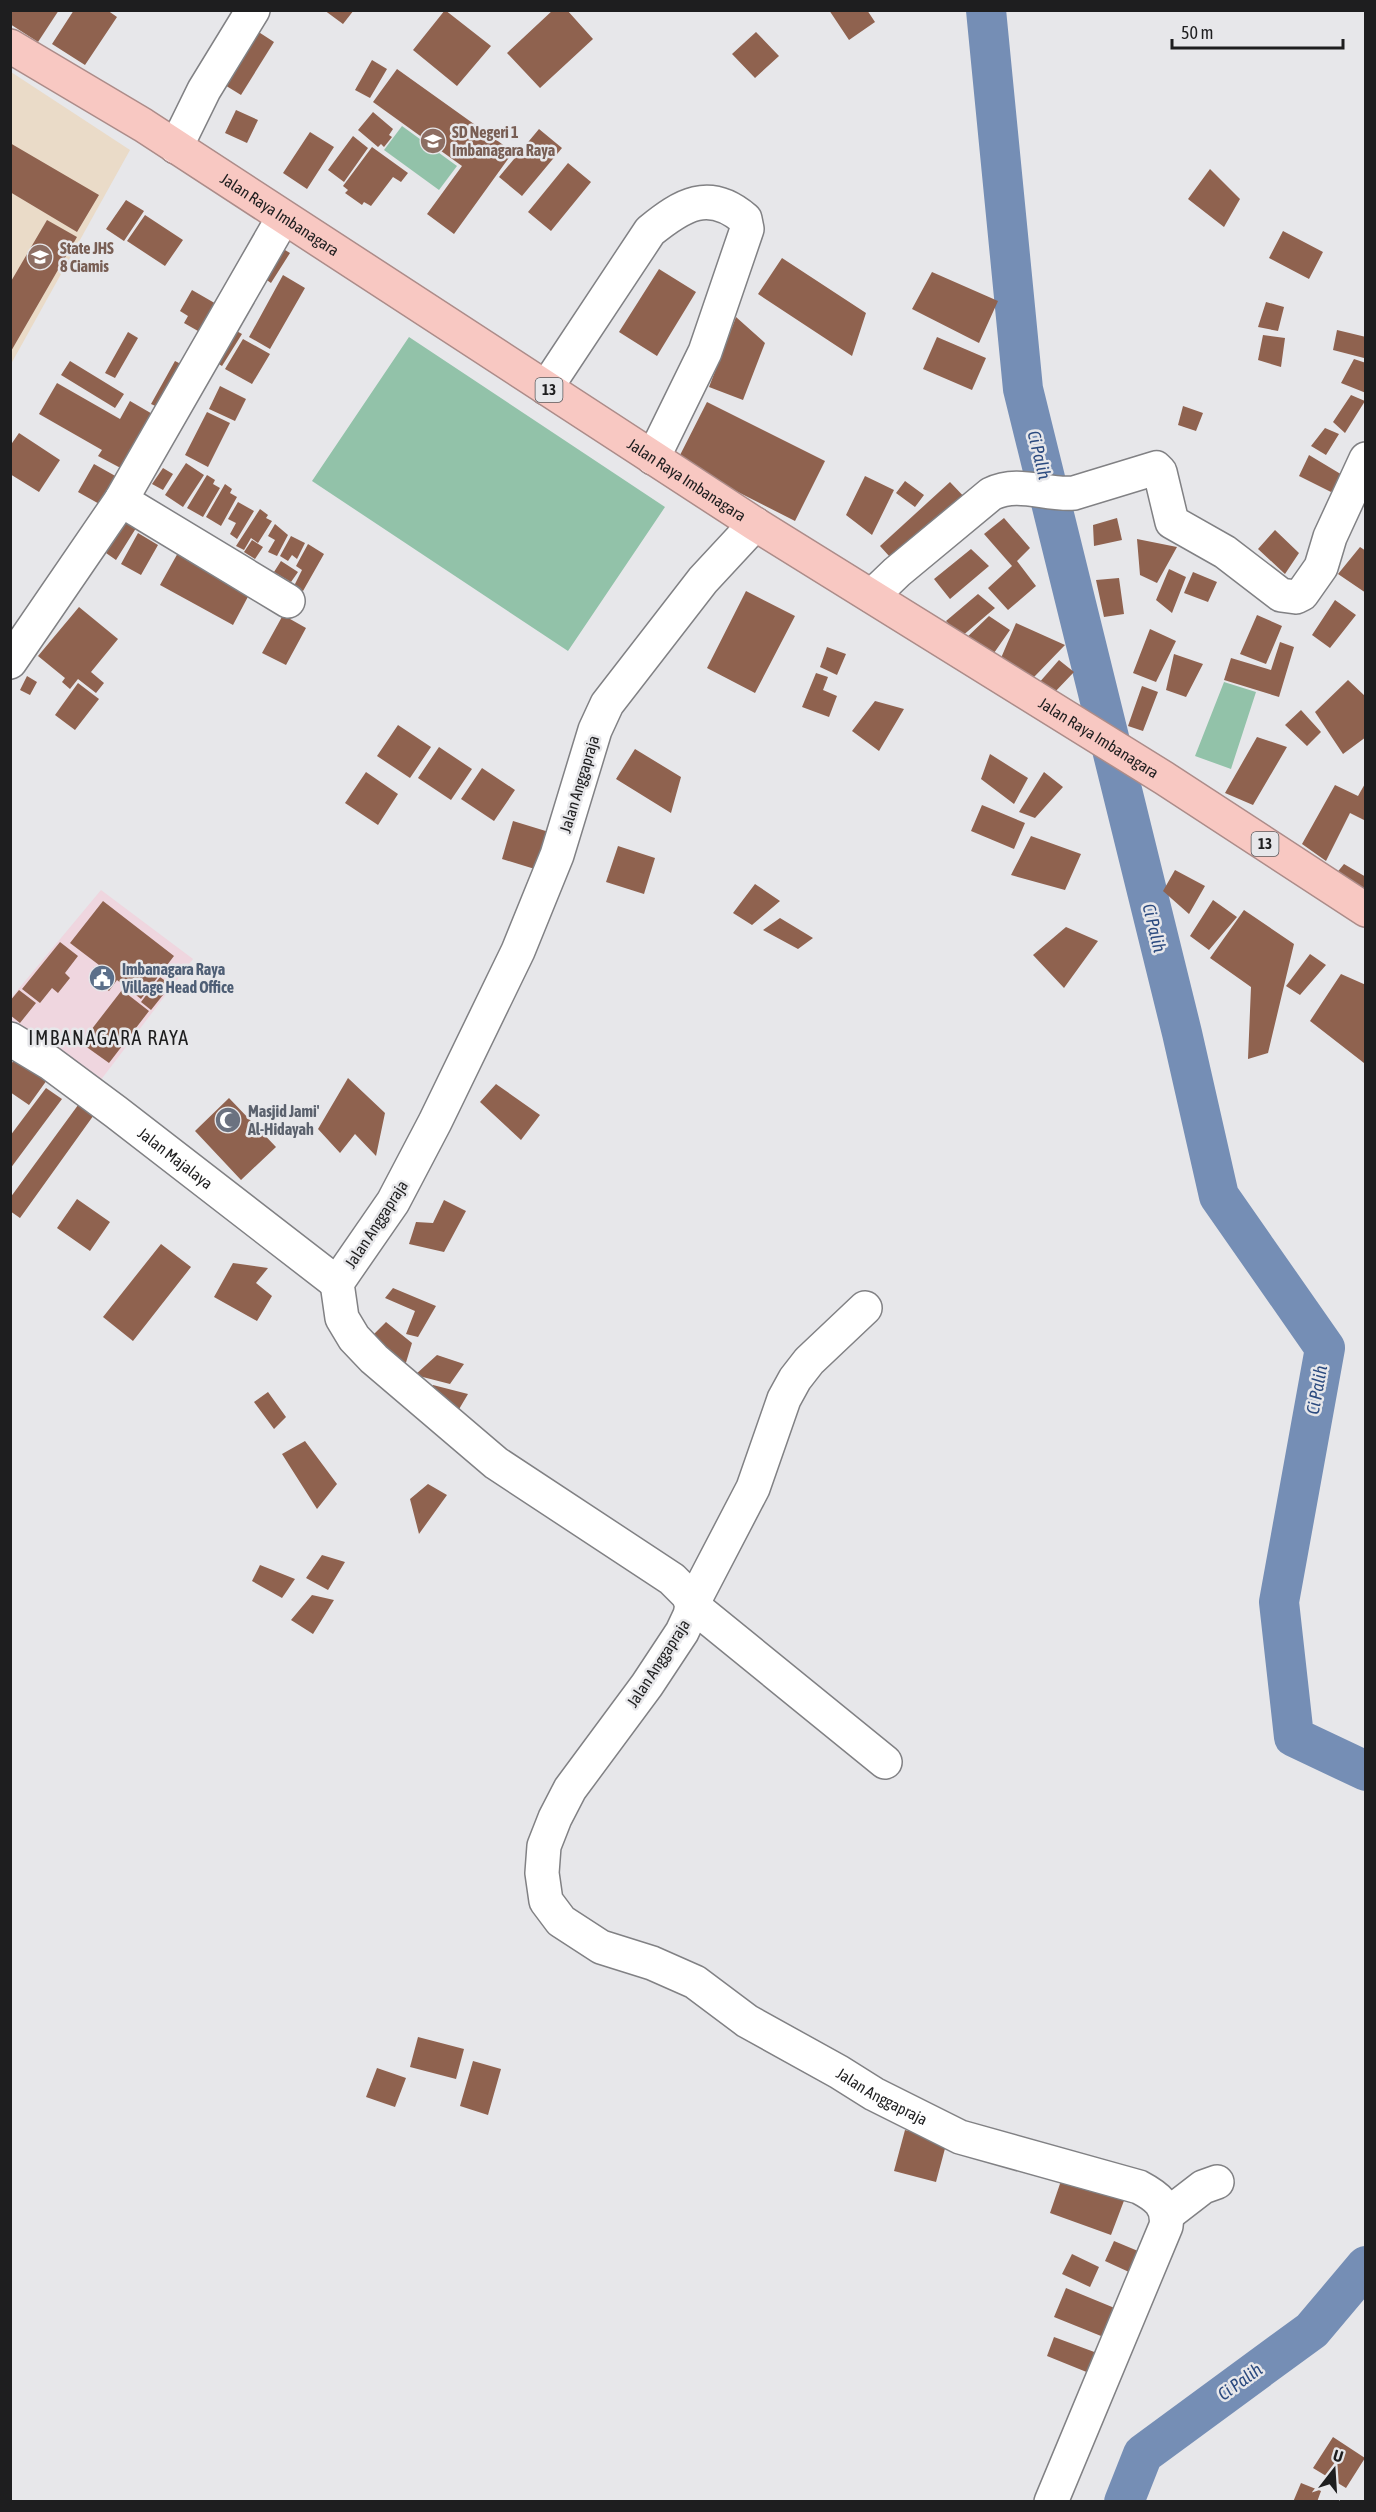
<svg xmlns="http://www.w3.org/2000/svg" width="1376" height="2512" font-family="'Asap Condensed',sans-serif">
	<style>
		.commercial { fill: #efd6df }
		.education { fill: #eadbc8 }
		.park { fill: #92c2a9 }
		.lines { fill: none; stroke-linecap: round; stroke-linejoin: round }
		.river { stroke: #758eb5; stroke-width: 40 }
		.building { fill: #8f624f }
		.minor-casing { stroke: #818184; stroke-width: 36 }
		.highway-casing { stroke: #ac8c89; stroke-width: 36 }
		.minor { stroke: #fff; stroke-width: 33 }
		.highway { stroke: #f8c8c2; stroke-width: 33 }
		.labels { text-anchor: middle; stroke-width: 5; stroke-linejoin: round; paint-order: stroke }
		.shield { fill: #e7e7ea; stroke: #5a5a5c; stroke-width: 1.5 }
		.shield-label { font-size: 15px; font-weight: bold; fill: #1e1e1f }
		.education-label { font-size: 16px; font-weight: bold; fill: #785e54; stroke: #e7e7ea; text-anchor: start }
		.street-label { font-size: 16px; fill: #1e1e1f; stroke: #e7e7ea }
		.service-label { font-size: 16px; font-weight: bold; fill: #4e5e75; stroke: #e7e7ea; text-anchor: start }
		.worship-label { font-size: 16px; font-weight: bold; fill: #5b616d; stroke: #e7e7ea; text-anchor: start }
		.water-label { font-size: 18px; font-style: italic; fill: #2b4a7f; stroke: #e7e7ea }
		.quarter-label { font-size: 20px; letter-spacing: 1.5px; fill: #1e1e1f; stroke: #e7e7ea }
	</style>
	<rect width="100%" height="100%" fill="#e7e7ea"/>
	<path class="commercial" d="M101 890 193 959 100 1081 11 1023V998Z"/>
	<path class="education" d="M11 72 130 150 11 364Z"/>
	<path class="park" d="M402 126 457 166 439 190 384 150Z
		M409 337 665 507 568 651 312 481Z
		M1224 682 1256 692 1231 769 1195 756Z"/>
	<g class="lines">
		<path class="river" d="M986 10 1023 389 1182 1033 1219 1196 1325 1348 1279 1602 1294 1737 1366 1771
			M1124 2502 1143 2454 1312 2330 1366 2266"/>
	</g>
	<path class="building" d="M12 10H59L38 42 10 24Z
		M74 10H107L117 17 85 65 52 44Z
		M324 10H354L343 24Z
		M445 10 491 46 457 86 413 50Z
		M553 10H567L593 39 540 88 507 53Z
		M829 10H867L875 22 849 40Z
		M248 25 274 42 241 95 215 79Z
		M756 32 779 56 755 78 732 54Z
		M372 60 387 69 370 98 355 90Z
		M397 69 513 152 454 234 427 214 462 166 373 102Z
		M236 110 258 120 247 143 225 133Z
		M373 112 393 129 389 135 392 137 384 147 381 144 378 147 358 130Z
		M539 129 562 148 522 196 499 177Z
		M310 132 334 147 307 189 283 173Z
		M353 136 368 148 344 182 328 170Z
		M10 143 99 195 77 232 10 192Z
		M372 147 408 173 401 182 393 177 371 206 364 202 362 205 345 193 348 190 343 186Z
		M568 163 591 182 551 231 528 212Z
		M1210 169 1240 199 1224 227 1188 199Z
		M126 200 144 211 124 241 106 229Z
		M145 215 183 240 165 266 127 241Z
		M47 220 77 237 10 353V283Z
		M1283 231 1323 252 1309 279 1269 258Z
		M280 247 290 253 271 283 261 276Z
		M782 258 866 313 852 356 758 294Z
		M659 269 696 292 657 356 619 332Z
		M932 272 998 301 979 343 912 309Z
		M283 275 305 288 270 349 249 337Z
		M192 290 218 305 204 327 202 325 198 331 184 323 188 316 180 311Z
		M1266 302 1284 307 1278 331 1258 327Z
		M736 317 765 343 743 400 709 387Z
		M233 329 242 334 222 366 214 361Z
		M1337 330 1366 337 1364 358 1333 350Z
		M128 332 138 338 115 378 105 373Z
		M1263 335 1285 338 1281 367 1258 360Z
		M937 337 986 358 972 390 923 369Z
		M243 339 270 354 252 384 225 369Z
		M1354 359 1366 363V393L1341 383Z
		M70 361 124 394 115 408 61 375Z
		M175 361 187 367 164 410 151 404Z
		M57 383 120 419 130 401 161 419 130 473 98 456 102 450 39 414Z
		M220 386 246 399 235 421 209 409Z
		M1351 395 1365 401 1345 433 1333 422Z
		M707 402 825 461 795 521 677 461Z
		M1183 406 1203 413 1196 431 1178 425Z
		M207 412 230 423 208 467 185 455Z
		M1325 428 1339 434 1326 455 1311 446Z
		M19 433 60 460 39 492 10 474V446Z
		M1309 455 1344 476 1331 492 1299 476Z
		M186 463 204 475 183 507 165 495Z
		M94 464 126 482 110 510 78 492Z
		M163 468 173 474 163 490 152 484Z
		M207 475 215 480 213 484 220 488 203 517 187 508Z
		M865 476 894 490 872 535 846 515Z
		M905 481 924 495 915 507 896 493Z
		M950 482 969 502 899 567 880 546Z
		M225 484 232 489 230 493 237 497 221 526 206 517Z
		M238 502 254 511 237 539 230 534 236 523 228 519Z
		M260 509 268 515 266 518 272 521 258 543 251 538 244 550 236 546Z
		M1004 518 1030 548 1017 561 1036 586 1008 610 988 588 1012 566 984 534Z
		M1117 518 1122 540 1094 546 1093 525Z
		M128 519 138 525 116 560 106 553Z
		M275 524 288 535 277 556 268 552 275 540 268 536Z
		M1275 530 1299 553 1285 574 1258 549Z
		M138 533 158 545 141 575 121 564Z
		M291 536 305 543 297 559 292 555 288 561 280 556Z
		M1137 539 1177 547 1157 583 1140 575Z
		M252 540 263 547 255 559 244 552Z
		M308 544 324 554 303 591 294 586 302 570 296 566Z
		M1360 547 1366 551V593L1338 574Z
		M971 549 989 566 950 599 934 579Z
		M179 551 251 591 233 625 160 585Z
		M281 561 298 572 291 582 274 572Z
		M1169 569 1186 577 1172 613 1156 600Z
		M1193 572 1217 582 1208 602 1184 593Z
		M1119 578 1124 614 1104 617 1096 580Z
		M746 591 795 616 755 693 707 668Z
		M978 594 995 608 961 637 946 621Z
		M1335 600 1356 615 1330 648 1312 635Z
		M79 607 118 639 91 672 104 683 96 693 78 679 70 689 62 682 65 678 38 656Z
		M283 615 306 628 286 665 262 653Z
		M1257 615 1282 626 1266 664 1240 654Z
		M989 616 1010 630 987 663 961 643Z
		M1016 623 1065 645 1034 677 1001 658Z
		M1150 629 1176 641 1156 682 1133 673Z
		M1280 642 1294 647 1279 697 1224 680 1231 658 1271 670Z
		M827 647 846 654 837 675 820 667Z
		M1174 654 1203 664 1186 697 1166 690Z
		M1059 660 1074 672 1053 694 1038 684Z
		M816 673 828 677 823 690 837 696 829 717 802 707Z
		M27 676 37 682 30 695 20 690Z
		M1348 680 1366 697V737L1343 754 1315 712Z
		M78 683 99 699 75 730 55 715Z
		M1142 686 1158 692 1143 731 1128 726Z
		M875 701 904 709 879 751 852 731Z
		M1301 710 1321 732 1307 746 1285 725Z
		M398 725 431 747 410 778 377 756Z
		M1257 737 1287 747 1253 805 1225 793Z
		M439 747 472 769 451 800 418 778Z
		M635 749 681 777 671 813 616 779Z
		M990 754 1028 778 1014 804 981 779Z
		M482 768 515 790 494 821 461 799Z
		M366 772 398 794 378 825 345 803Z
		M1044 772 1063 787 1035 818 1019 812Z
		M1366 782V821L1350 813 1326 861 1302 844 1335 785 1358 796Z
		M982 805 1025 823 1014 849 971 831Z
		M513 821 549 832 538 870 502 859Z
		M1031 836 1081 854 1065 890 1011 875Z
		M618 846 655 858 644 894 606 882Z
		M1344 864 1366 877V885L1358 896 1331 880Z
		M1175 870 1205 886 1189 914 1163 891Z
		M755 884 780 901 752 925 733 913Z
		M1213 900 1237 917 1209 950 1190 936Z
		M103 901 174 956 141 999 117 980 109 991 89 977 99 965 70 943Z
		M1244 910 1294 944 1268 1053 1248 1059 1251 987 1210 958Z
		M780 918 813 938 798 949 763 930Z
		M1066 927 1098 941 1064 988 1033 955Z
		M60 942 78 956 65 973 70 978 58 993 52 988 40 1003 22 989Z
		M1310 954 1326 965 1300 995 1286 986Z
		M1341 974 1366 985 1364 1063 1310 1021Z
		M160 977 171 985 151 1010 141 1002Z
		M19 990 36 1003 20 1023 10 1015V1001Z
		M122 990 149 1011 109 1063 81 1043Z
		M16 1058 47 1080 29 1105 10 1092V1065Z
		M348 1078 385 1113 376 1156 355 1134 340 1153 318 1129Z
		M496 1084 540 1115 521 1140 480 1102Z
		M46 1088 62 1099 10 1169V1136Z
		M229 1098 276 1147 241 1180 195 1131Z
		M81 1101 96 1112 20 1218 10 1211V1198Z
		M77 1199 110 1222 90 1251 57 1228Z
		M444 1200 466 1211 444 1252 409 1244 416 1222 433 1223Z
		M161 1244 191 1267 133 1341 103 1317Z
		M233 1263 268 1268 256 1283 272 1296 257 1321 214 1297Z
		M393 1288 436 1306 418 1337 406 1334 415 1311 385 1298Z
		M386 1322 412 1343 404 1369 372 1336Z
		M437 1355 464 1364 450 1384 415 1375Z
		M433 1385 468 1394 455 1416 428 1395Z
		M268 1392 286 1417 274 1429 254 1402Z
		M305 1441 337 1484 317 1509 282 1454Z
		M428 1484 447 1495 419 1534 410 1499Z
		M322 1555 345 1562 328 1590 306 1578Z
		M260 1565 295 1579 282 1598 252 1581Z
		M312 1595 334 1600 313 1634 291 1620Z
		M418 2037 464 2049 456 2079 410 2067Z
		M473 2061 501 2069 488 2115 460 2106Z
		M377 2068 406 2078 395 2107 366 2097Z
		M905 2130 947 2141 936 2182 894 2171Z
		M1063 2175 1125 2198 1111 2235 1050 2213Z
		M1114 2241 1138 2251 1129 2272 1105 2261Z
		M1072 2254 1099 2267 1090 2287 1062 2274Z
		M1066 2288 1117 2309 1106 2338 1054 2317Z
		M1054 2337 1097 2353 1089 2373 1047 2356Z
		M1333 2437 1365 2458 1346 2488 1313 2468Z
		M1301 2483 1321 2491 1317 2502H1293Z"/>
	<g class="lines">
		<g class="minor-casing">
			<g id="minor">
				<path d="M176 147 204 90 253 10"/>
				<path d="M546 388 650 231C682 205 709 188 745 219L747 229 705 352 653 458"/>
				<path d="M121 500 288 601"/>
				<path id="s1" d="M755 524 703 580 607 704 595 730 557 855 518 951 435 1122 393 1202 337 1283 342 1318 354 1338 374 1359 496 1463 672 1579 688 1595 692 1605 690 1615 682 1632 647 1685 570 1789 555 1818 544 1846 542 1873 546 1901 561 1921 601 1947 652 1963 695 1982 747 2021 839 2072 874 2094 960 2137 1139 2187C1156 2196 1169 2205 1166 2226L1051 2502"/>
				<path d="M872 596 897 572 991 494C1019 480 1046 496 1074 493L1156 468 1160 472 1172 522 1225 552 1281 595 1296 597 1302 594 1321 567 1330 537 1366 459"/>
				<path d="M10 662 121 500 283 218"/>
				<path id="s2" d="M10 1039 50 1063 116 1112 337 1283"/>
				<path d="M865 1308 809 1361 795 1379 784 1399 753 1488 692 1605 885 1762"/>
				<path d="M1168 2214 1203 2187 1217 2182"/>
			</g>
		</g>
		<g class="highway-casing">
			<g id="highway">
				<path id="s3" d="M10 46 143 125 755 524 1164 778 1366 910"/>
			</g>
		</g>
		<use href="#minor" class="minor"/>
		<use href="#highway" class="highway"/>
	</g>
	<defs>
		<g id="school-disc" transform="scale(1.35)"><circle r="9.5" fill="#8d6e63" stroke="#e7e7ea"/><path d="M0-5L7-2L0 1L-7-2ZM-4 1L0 2.5L4 1V4Q0 6-4 4Z" fill="#fff"/></g>
		<g id="civic-disc" transform="scale(1.35)"><circle r="9.5" fill="#5c6f8a" stroke="#e7e7ea"/><path d="M-.6-6.5H3V-4.5H.6V-3L4-1V1h2V6H-6V1h2V-1L-.6-3ZM-1.2 2.5V6h2.4V2.5Z" fill="#fff"/></g>
		<g id="mosque-disc" transform="scale(1.35)"><circle r="9.5" fill="#6b7280" stroke="#e7e7ea"/><path d="M3.5-4.9A6 6 0 1 0 3.5 4.9A5 5 0 1 1 3.5-4.9Z" fill="#fff"/></g>
	</defs>
	<g fill-rule="evenodd">
		<use href="#school-disc" x="433" y="141"/>
		<use href="#school-disc" x="40" y="257"/>
		<use href="#civic-disc" x="102" y="978"/>
		<use href="#mosque-disc" x="228" y="1120"/>
	</g>
	<g class="labels">
		<g class="shield">
			<rect x="535.5" y="378" width="27" height="24" rx="4.5"/>
			<rect x="1251.5" y="832" width="27" height="24" rx="4.5"/>
		</g>
		<g class="shield-label">
			<text x="549" y="395">13</text>
			<text x="1265" y="849">13</text>
		</g>
		<g class="education-label">
			<text x="452" y="138">SD Negeri 1<tspan x="452" dy="18">Imbanagara Raya</tspan></text>
			<text x="60" y="254">State JHS<tspan x="60" dy="18">8 Ciamis</tspan></text>
		</g>
		<g class="street-label">
			<text dy="6" stroke="none"><textPath href="#s3" startOffset="318">Jalan Raya Imbanagara</textPath></text>
			<text dy="6" stroke="none"><textPath href="#s3" startOffset="804">Jalan Raya Imbanagara</textPath></text>
			<text dy="6" stroke="none"><textPath href="#s3" startOffset="1290">Jalan Raya Imbanagara</textPath></text>
			<text transform="translate(579 784) rotate(-73)" y="6">Jalan Anggapraja</text>
			<text dy="6" stroke="none"><textPath href="#s2" startOffset="204">Jalan Majalaya</textPath></text>
			<text transform="translate(376 1224) rotate(-57)" y="6">Jalan Anggapraja</text>
			<text transform="translate(658 1663) rotate(-57)" y="6">Jalan Anggapraja</text>
			<text dy="6" stroke="none"><textPath href="#s1" startOffset="2100">Jalan Anggapraja</textPath></text>
		</g>
		<g class="service-label">
			<text x="122" y="975">Imbanagara Raya<tspan x="122" dy="18">Village Head Office</tspan></text>
		</g>
		<g class="worship-label">
			<text x="248" y="1117">Masjid Jami'<tspan x="248" dy="18">Al-Hidayah</tspan></text>
		</g>
		<g class="water-label">
			<text transform="translate(1039 455) rotate(76)" y="6">Ci Palih</text>
			<text transform="translate(1154 928) rotate(76)" y="6">Ci Palih</text>
			<text transform="translate(1317 1390) rotate(-80)" y="6">Ci Palih</text>
			<text transform="translate(1240 2382) rotate(-36)" y="6">Ci Palih</text>
		</g>
		<g class="quarter-label">
			<text x="109" y="1045">IMBANAGARA RAYA</text>
		</g>
	</g>
	<rect width="1376" height="2512" fill="none" stroke="#1e1e1f" stroke-width="24"/>
	<g transform="translate(1334 2470) rotate(17)" stroke="#e7e7ea" stroke-width="4.5" paint-order="stroke">
	<path d="M0-4.5L10 22L0 15L-10 22Z" fill="#1e1e1f"/>
	<text y="-9" font-size="16" font-weight="bold" text-anchor="middle" fill="#1e1e1f">U</text>
	</g>
	<path d="M1172 39v9h171v-9" fill="none" stroke="#1e1e1f" stroke-width="3"/>
	<text x="1181" y="39" font-size="18" fill="#1e1e1f" stroke="#e7e7ea" stroke-width="4.5" paint-order="stroke">50 m</text>
</svg>
